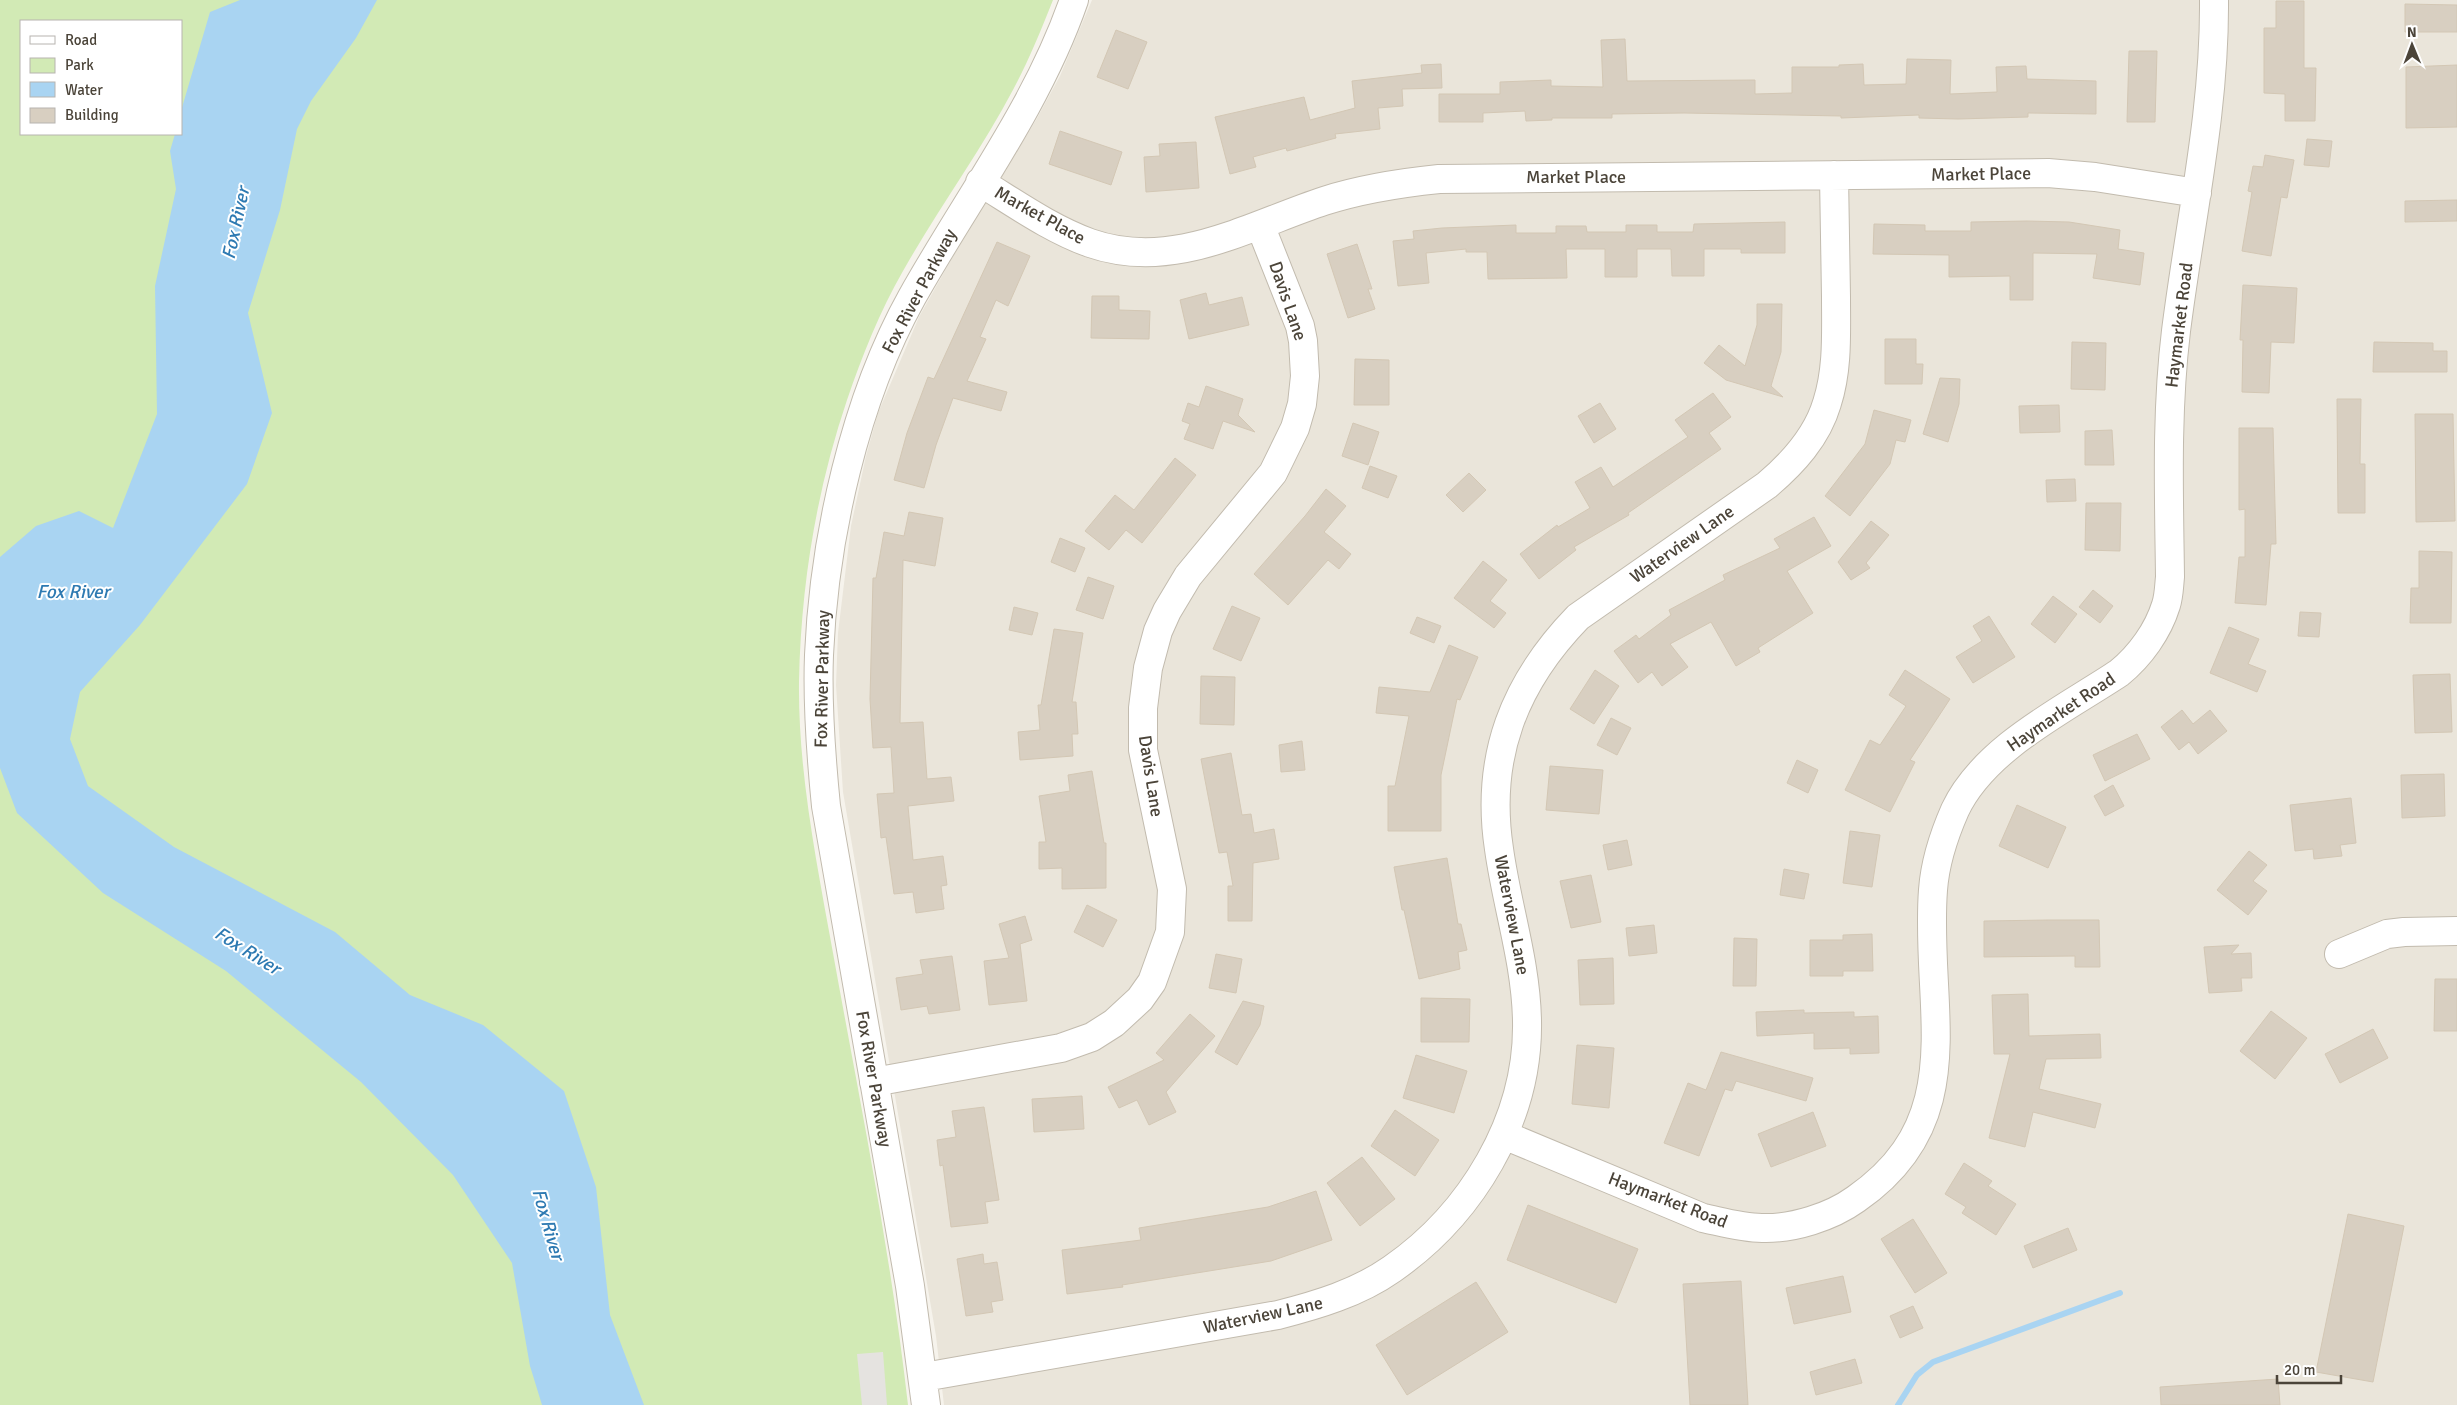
<svg xmlns="http://www.w3.org/2000/svg" width="2457" height="1405" font-family="Signika,sans-serif">
	<style>
		.residential { fill: #eae5da }
		.green { fill: #d2eab5; fill-rule: evenodd }
		.parking { fill: #e5e3e0 }
		.water { fill: #a9d4f2 }
		.lines { fill: none; stroke-linecap: round; stroke-linejoin: round }
		.stream { stroke: #a9d4f2; stroke-width: 6 }
		.building { fill: #d8cfc1; stroke: #d3c7b4 }
		.minor-casing { stroke: #c2bbae; stroke-width: 30 }
		.minor { stroke: #fff; stroke-width: 28 }
		.labels { text-anchor: middle; stroke-width: 4; stroke-linejoin: round; paint-order: stroke }
		.street-label { font-size: 18px; fill: #4b4439; stroke: #fff }
		.water-label { font-size: 19px; font-style: italic; fill: #2e7ab2; stroke: #fff }
	</style>
	<rect width="100%" height="100%" fill="#f6f3ec"/>
	<path class="residential" d="M1092 0H2457V1405H944L936 1336 843 792 836 685 838 633 851 526 866 456 878 413 919 317 965 235 1036 120 1060 76Z"/>
	<path class="green" d="M0 0H1053C1041 30 1029 60 1014 88 981 151 938 209 903 271 880 311 862 356 847 400 816 492 801 585 799 682 798 773 817 864 833 953 860 1103 891 1253 908 1405H0ZM21 21H181V134H21Z"/>
	<path class="parking" d="M883 1352 887 1405H862L857 1354Z"/>
	<path class="water" d="M240 0H377L356 38 311 101 297 129 280 210 248 313 272 413 247 484 140 625 80 692 70 739 88 786 174 847 335 932 410 995 483 1025 564 1091 596 1187 610 1315 644 1405H542L530 1366 512 1263 453 1175 361 1082 226 971 103 893 17 813 0 768V557L36 526 79 511 113 528 157 414 155 286 176 189 170 151 175 134H181V111L210 12Z"/>
	<g class="lines">
		<path class="stream" d="M1898 1405 1917 1375 1933 1362 2120 1293"/>
	</g>
	<path class="building" d="M2276 1H2304V68H2316L2315 121H2285V94L2264 93V28H2276Z
		M2405 4 2457 5V32H2405Z
		M1116 30 1147 42 1128 89 1097 77Z
		M1625 39 1627 81 1755 80V94L1792 93V67H1839V65L1863 64 1864 85 1906 84 1907 59 1951 60 1950 94 1997 92 1996 67 2026 66 2027 79 2096 81V114L2028 113V117L1958 119 1919 118V115L1841 118V116L1684 113 1612 114V118H1552V120L1526 121 1525 111 1483 113V122H1439V94H1500V82L1551 80V86L1603 87 1601 40Z
		M2129 51H2157L2155 122H2127Z
		M1441 64 1442 88 1402 89 1403 106 1378 108 1380 129 1335 134 1336 138 1287 151 1286 148 1253 157 1256 167 1230 174 1215 117 1304 97 1310 120 1355 108 1352 81 1422 73 1421 65Z
		M2457 65V127L2406 128V67Z
		M1060 131 1122 152 1111 185 1049 164Z
		M2307 139 2332 141 2329 167 2304 165Z
		M1196 142 1199 188 1146 192 1144 157 1160 156 1159 144Z
		M2265 155 2294 160 2287 198 2281 197 2271 256 2242 251 2252 192 2248 191 2253 166 2263 167Z
		M2457 200V221L2405 222V201Z
		M2027 221 2069 222 2120 230 2118 249 2144 253 2140 285 2093 278 2097 254 2033 253V300H2010V276L1949 277V255L1873 254 1874 224 1925 225V231H1971V222Z
		M1785 222V253H1741V249H1704V276H1672L1671 249H1637V277H1605V249H1566L1567 278 1488 279 1487 252H1466V249L1426 253 1429 283 1398 286 1393 241 1414 239 1413 231 1442 228 1516 225V233H1556V226H1586L1587 232H1626V225H1657V232H1693L1694 224Z
		M997 242 1030 256 1008 306 996 300 980 337 986 339 967 381 1007 392 1001 411 953 398 936 445 924 488 894 480 907 433 928 377 934 379Z
		M1357 244 1372 289H1368L1375 309 1348 318 1327 254Z
		M2243 285 2297 288 2294 343 2271 342 2269 393 2242 392 2243 340H2240Z
		M1206 293 1209 305 1242 297 1249 325 1189 339 1180 300Z
		M1092 296H1119V310L1150 311 1149 339 1091 338Z
		M1757 304H1782L1781 352 1771 386 1783 397 1726 380 1704 363 1719 345 1745 366 1757 325Z
		M1885 339H1916V364H1923L1922 384H1885Z
		M2072 342 2106 343 2105 390 2071 389Z
		M2374 342 2433 343V351H2447V372H2373Z
		M1355 359 1389 360V405H1354Z
		M1940 378 1960 379 1959 404 1948 442 1923 434Z
		M1206 386 1243 399 1238 415 1255 432 1223 421 1213 449 1184 439 1190 424 1182 421 1188 403 1199 407Z
		M1713 393 1731 417 1709 433 1721 449 1628 513 1629 515 1574 547 1576 550 1539 579 1520 554 1557 525 1558 527 1590 508 1575 482 1601 467 1613 487 1688 437 1675 420Z
		M2337 399H2361L2360 464H2365V513H2338Z
		M1600 403 1616 429 1594 443 1578 416Z
		M2059 405 2060 432 2020 433 2019 406Z
		M1874 410 1911 420 1905 442 1896 440 1890 464 1850 516 1825 496 1865 444Z
		M2415 414H2453L2455 521 2416 522Z
		M1353 423 1379 432 1368 465 1342 456Z
		M2239 428H2273L2276 544H2271L2266 605 2235 603 2239 557H2245V509L2239 510Z
		M2112 430 2114 465H2085V431Z
		M1175 458 1196 475 1142 543 1126 530 1109 550 1085 531 1115 495 1134 510Z
		M1370 466 1397 476 1388 498 1362 488Z
		M1469 473 1486 490 1463 512 1446 495Z
		M2075 479 2076 501 2047 502 2046 480Z
		M1326 489 1346 506 1324 532 1351 554 1339 569 1328 560 1288 605 1254 574 1305 516Z
		M2086 503H2121L2120 551 2085 550Z
		M909 512 943 518 935 566 903 560 900 723 923 722 927 779 951 777 954 801 908 806 913 860 943 856 947 885 941 886 944 909 916 913 913 892 894 894 886 837 881 838 877 794 894 793 891 747 873 748 870 699 873 578H876L884 532 904 536Z
		M1814 517 1831 546 1787 571 1813 613 1758 648 1760 652 1736 666 1711 622 1670 644 1688 667 1662 686 1652 672 1638 683 1614 651 1636 635 1639 639 1671 615 1669 610 1725 580 1723 575 1780 548 1774 539Z
		M1871 521 1889 535 1866 563 1870 568 1851 580 1838 562Z
		M1060 538 1085 548 1075 572 1051 562Z
		M2419 551 2452 552 2451 623H2410L2411 588H2419Z
		M1483 561 1507 580 1490 601 1506 613 1494 628 1454 598Z
		M1088 577 1114 586 1103 619 1076 610Z
		M2093 590 2113 606 2100 623 2079 607Z
		M2053 596 2077 614 2055 643 2031 624Z
		M1232 606 1260 618 1241 661 1213 649Z
		M1014 607 1038 613 1032 635 1009 630Z
		M2300 612 2321 613 2319 637 2298 636Z
		M1989 616 2015 657 1973 683 1956 657 1982 641 1973 626Z
		M1417 617 1441 626 1434 643 1410 633Z
		M2229 627 2259 639 2248 664 2266 671 2257 692 2210 673Z
		M1054 629 1083 633 1072 702H1076L1078 734H1072L1073 756 1020 760 1018 732 1040 730 1038 705H1041Z
		M1449 645 1478 657 1460 700 1457 699 1441 775V831H1388V786H1395L1409 716 1376 713 1379 687 1430 692Z
		M1595 670 1619 686 1594 724 1570 709Z
		M1905 670 1950 699 1910 760 1915 762 1890 812 1845 790 1870 740 1880 745 1906 706 1889 695Z
		M2450 674 2452 732 2415 733 2413 675Z
		M1201 676 1235 677 1234 725 1200 724Z
		M2182 710 2193 724 2210 710 2227 731 2198 754 2189 742 2179 750 2161 727Z
		M1611 718 1631 728 1617 755 1597 745Z
		M2137 734 2150 759 2105 781 2093 755Z
		M1302 741 1305 770 1281 772 1279 745Z
		M1231 753 1242 815 1251 814 1254 833 1274 829 1279 859 1253 863 1252 921H1228V886H1233L1227 852 1219 853 1201 759Z
		M1797 760 1818 770 1808 793 1787 783Z
		M1550 766 1603 770 1599 814 1546 810Z
		M1092 771 1104 843H1106V888L1062 889V868L1039 869V842H1046L1039 796 1070 791 1068 775Z
		M2444 774 2445 816 2402 818 2401 775Z
		M2113 785 2124 806 2105 816 2094 796Z
		M2351 798 2356 843 2340 845 2342 856 2314 859 2313 849 2295 851 2290 805Z
		M2017 805 2066 827 2048 868 1999 846Z
		M1850 831 1880 835 1872 887 1843 883Z
		M1627 840 1632 865 1608 870 1603 845Z
		M2249 851 2267 865 2253 881 2267 891 2248 915 2217 890Z
		M1447 858 1458 924H1461L1467 950 1458 952 1460 969 1419 979 1404 910H1402L1394 867Z
		M1784 869 1809 874 1804 899 1780 895Z
		M1591 875 1601 922 1571 928 1560 881Z
		M1087 905 1117 920 1103 947 1074 932Z
		M1025 916 1032 940 1020 944 1027 1001 989 1005 984 961 1009 958 999 924Z
		M2048 920H2099L2100 967H2075V956L1984 957V921Z
		M1654 925 1657 953 1629 956 1626 928Z
		M1872 934 1873 971H1843V976H1810V940H1843V935Z
		M1734 938 1757 939 1756 986H1733Z
		M2239 945 2231 954 2251 953 2252 978H2241L2242 991 2209 993 2204 947Z
		M1216 954 1242 959 1236 993 1209 988Z
		M952 956 960 1010 929 1014 927 1006 901 1010 896 978 923 974 920 960Z
		M1613 958 1614 1004 1580 1005 1578 960Z
		M2435 979H2457V1031H2434Z
		M2028 994 2029 1036 2100 1034 2101 1058 2046 1059 2039 1089 2101 1104 2095 1128 2033 1112 2025 1147 1989 1138 2010 1054H1994L1992 995Z
		M1421 998 1470 999 1469 1042H1421Z
		M1243 1001 1264 1006 1260 1025 1237 1065 1215 1052Z
		M1804 1010V1013L1854 1012V1017L1878 1016 1879 1053 1850 1054V1048L1814 1049V1033L1757 1036 1756 1012Z
		M2271 1011 2307 1038 2275 1079 2240 1051Z
		M1190 1014 1215 1036 1166 1092 1176 1112 1149 1125 1137 1100 1119 1108 1108 1087 1164 1060 1156 1053Z
		M2373 1029 2388 1058 2340 1083 2325 1054Z
		M1577 1045 1614 1048 1609 1108 1572 1104Z
		M1721 1052 1813 1078 1806 1101 1736 1081 1732 1091 1725 1089 1699 1156 1664 1143 1688 1083 1706 1090Z
		M1416 1055 1467 1071 1454 1113 1403 1098Z
		M1082 1096 1084 1129 1034 1132 1032 1099Z
		M984 1107 999 1200 985 1202 988 1223 951 1227 943 1165 940 1166 937 1140 956 1137 952 1111Z
		M1395 1110 1439 1140 1415 1176 1371 1146Z
		M1813 1112 1826 1146 1771 1167 1758 1134Z
		M1362 1157 1395 1199 1360 1226 1327 1183Z
		M1964 1163 1992 1181 1988 1186 2016 1204 1996 1235 1962 1213 1966 1207 1945 1194Z
		M1316 1191 1332 1240 1271 1261 1122 1285 1123 1287 1067 1294 1062 1250 1141 1240 1139 1228 1268 1207Z
		M1528 1205 1638 1249 1616 1303 1507 1260Z
		M2348 1214 2404 1226 2373 1382 2316 1372Z
		M1913 1219 1947 1273 1915 1293 1881 1239Z
		M2068 1228 2077 1250 2033 1268 2024 1246Z
		M983 1254 984 1264 997 1262 1003 1300 991 1302 993 1312 966 1316 957 1259Z
		M1843 1276 1851 1312 1794 1324 1786 1288Z
		M1741 1281 1748 1405H1690L1683 1284Z
		M1476 1282 1508 1332 1407 1395 1376 1345Z
		M1913 1306 1923 1328 1900 1338 1890 1316Z
		M1855 1359 1862 1383 1816 1395 1810 1372Z
		M2278 1379 2280 1405H2161L2160 1387Z"/>
	<g class="lines">
		<g class="minor-casing">
			<path id="minor" d="M980 182C1016 204 1051 229 1090 243 1173 272 1248 226 1324 201 1361 189 1400 183 1439 179L2048 173 2095 177 2197 193
				M2339 954 2387 934 2404 932 2457 931
				M874 1082 1061 1048 1092 1037 1114 1023 1140 999 1152 982 1170 932 1172 889 1143 750V708L1148 668 1158 631 1167 611 1188 576 1273 473 1295 428 1302 404 1305 376 1303 341 1300 326 1260 225
				M1504 1135 1703 1218C1722 1222 1742 1228 1762 1228 1793 1229 1831 1217 1856 1199 1973 1118 1924 1008 1933 890 1935 862 1944 835 1955 810 1984 748 2065 709 2119 673 2140 656 2158 631 2166 605 2169 596 2169 586 2170 577 2169 495 2166 413 2176 331 2190 220 2215 112 2214 0
				M924 1377 1278 1315C1317 1305 1358 1293 1392 1269 1471 1214 1529 1120 1527 1021 1526 962 1507 907 1499 849 1485 757 1514 683 1578 617L1767 485C1793 463 1817 437 1827 403 1838 369 1836 333 1836 297 1835 257 1835 216 1834 175
				M926 1405 910 1286 826 806C821 756 817 706 819 655 824 538 855 399 912 297 967 199 1037 107 1074 0"/>
		</g>
		<use href="#minor" class="minor"/>
	</g>
	<g class="labels">
		<g class="street-label">
			<text transform="translate(1981 174) rotate(-1)" y="6">Market Place</text>
			<text x="1576" y="183">Market Place</text>
			<text transform="translate(1040 215) rotate(29)" y="6">Market Place</text>
			<text transform="translate(919 291) rotate(-62)" y="6">Fox River Parkway</text>
			<text transform="translate(1288 301) rotate(71)" y="6">Davis Lane</text>
			<text transform="translate(2179 325) rotate(-83)" y="6">Haymarket Road</text>
			<text transform="translate(1682 544) rotate(-35)" y="6">Waterview Lane</text>
			<text transform="translate(822 679) rotate(-89)" y="6">Fox River Parkway</text>
			<text transform="translate(2061 712) rotate(-34)" y="6">Haymarket Road</text>
			<text transform="translate(1151 776) rotate(81)" y="6">Davis Lane</text>
			<text transform="translate(1512 915) rotate(79)" y="6">Waterview Lane</text>
			<text transform="translate(874 1079) rotate(80)" y="6">Fox River Parkway</text>
			<text transform="translate(1668 1200) rotate(21)" y="6">Haymarket Road</text>
			<text transform="translate(1263 1315) rotate(-12)" y="6">Waterview Lane</text>
		</g>
		<g class="water-label">
			<text transform="translate(235 223) rotate(-78)" y="7">Fox River</text>
			<text x="73" y="598">Fox River</text>
			<text transform="translate(248 950) rotate(32)" y="7">Fox River</text>
			<text transform="translate(549 1224) rotate(74)" y="7">Fox River</text>
		</g>
	</g>
	<rect x="20" y="20" width="162" height="115" fill="#ffffff" stroke="#b7b4b0"/>
	<rect x="30" y="36" width="25" height="8" fill="#ffffff" stroke="#b7b4b0"/>
	<text x="65" y="45" font-size="15" fill="#4b4439">Road</text>
	<rect x="30" y="58" width="25" height="15" fill="#d2eab5" stroke="#b7b4b0"/>
	<text x="65" y="70" font-size="15" fill="#4b4439">Park</text>
	<rect x="30" y="82" width="25" height="15" fill="#a9d4f2" stroke="#b7b4b0"/>
	<text x="65" y="95" font-size="15" fill="#4b4439">Water</text>
	<rect x="30" y="108" width="25" height="15" fill="#d8cfc1" stroke="#b7b4b0"/>
	<text x="65" y="120" font-size="15" fill="#4b4439">Building</text>
	<g transform="translate(2412 45) rotate(359)" stroke="#ffffff" stroke-width="4" paint-order="stroke">
	<path d="M0-4L9 19L0 12L-9 19Z" fill="#4b4439"/>
	<text y="-8" font-size="14" font-weight="bold" text-anchor="middle" fill="#4b4439">N</text>
	</g>
	<path d="M2277 1375v8h64v-8" fill="none" stroke="#4b4439" stroke-width="2.5"/>
	<text x="2284" y="1375" font-size="15" fill="#4b4439" stroke="#ffffff" stroke-width="4" paint-order="stroke">20 m</text>
</svg>
